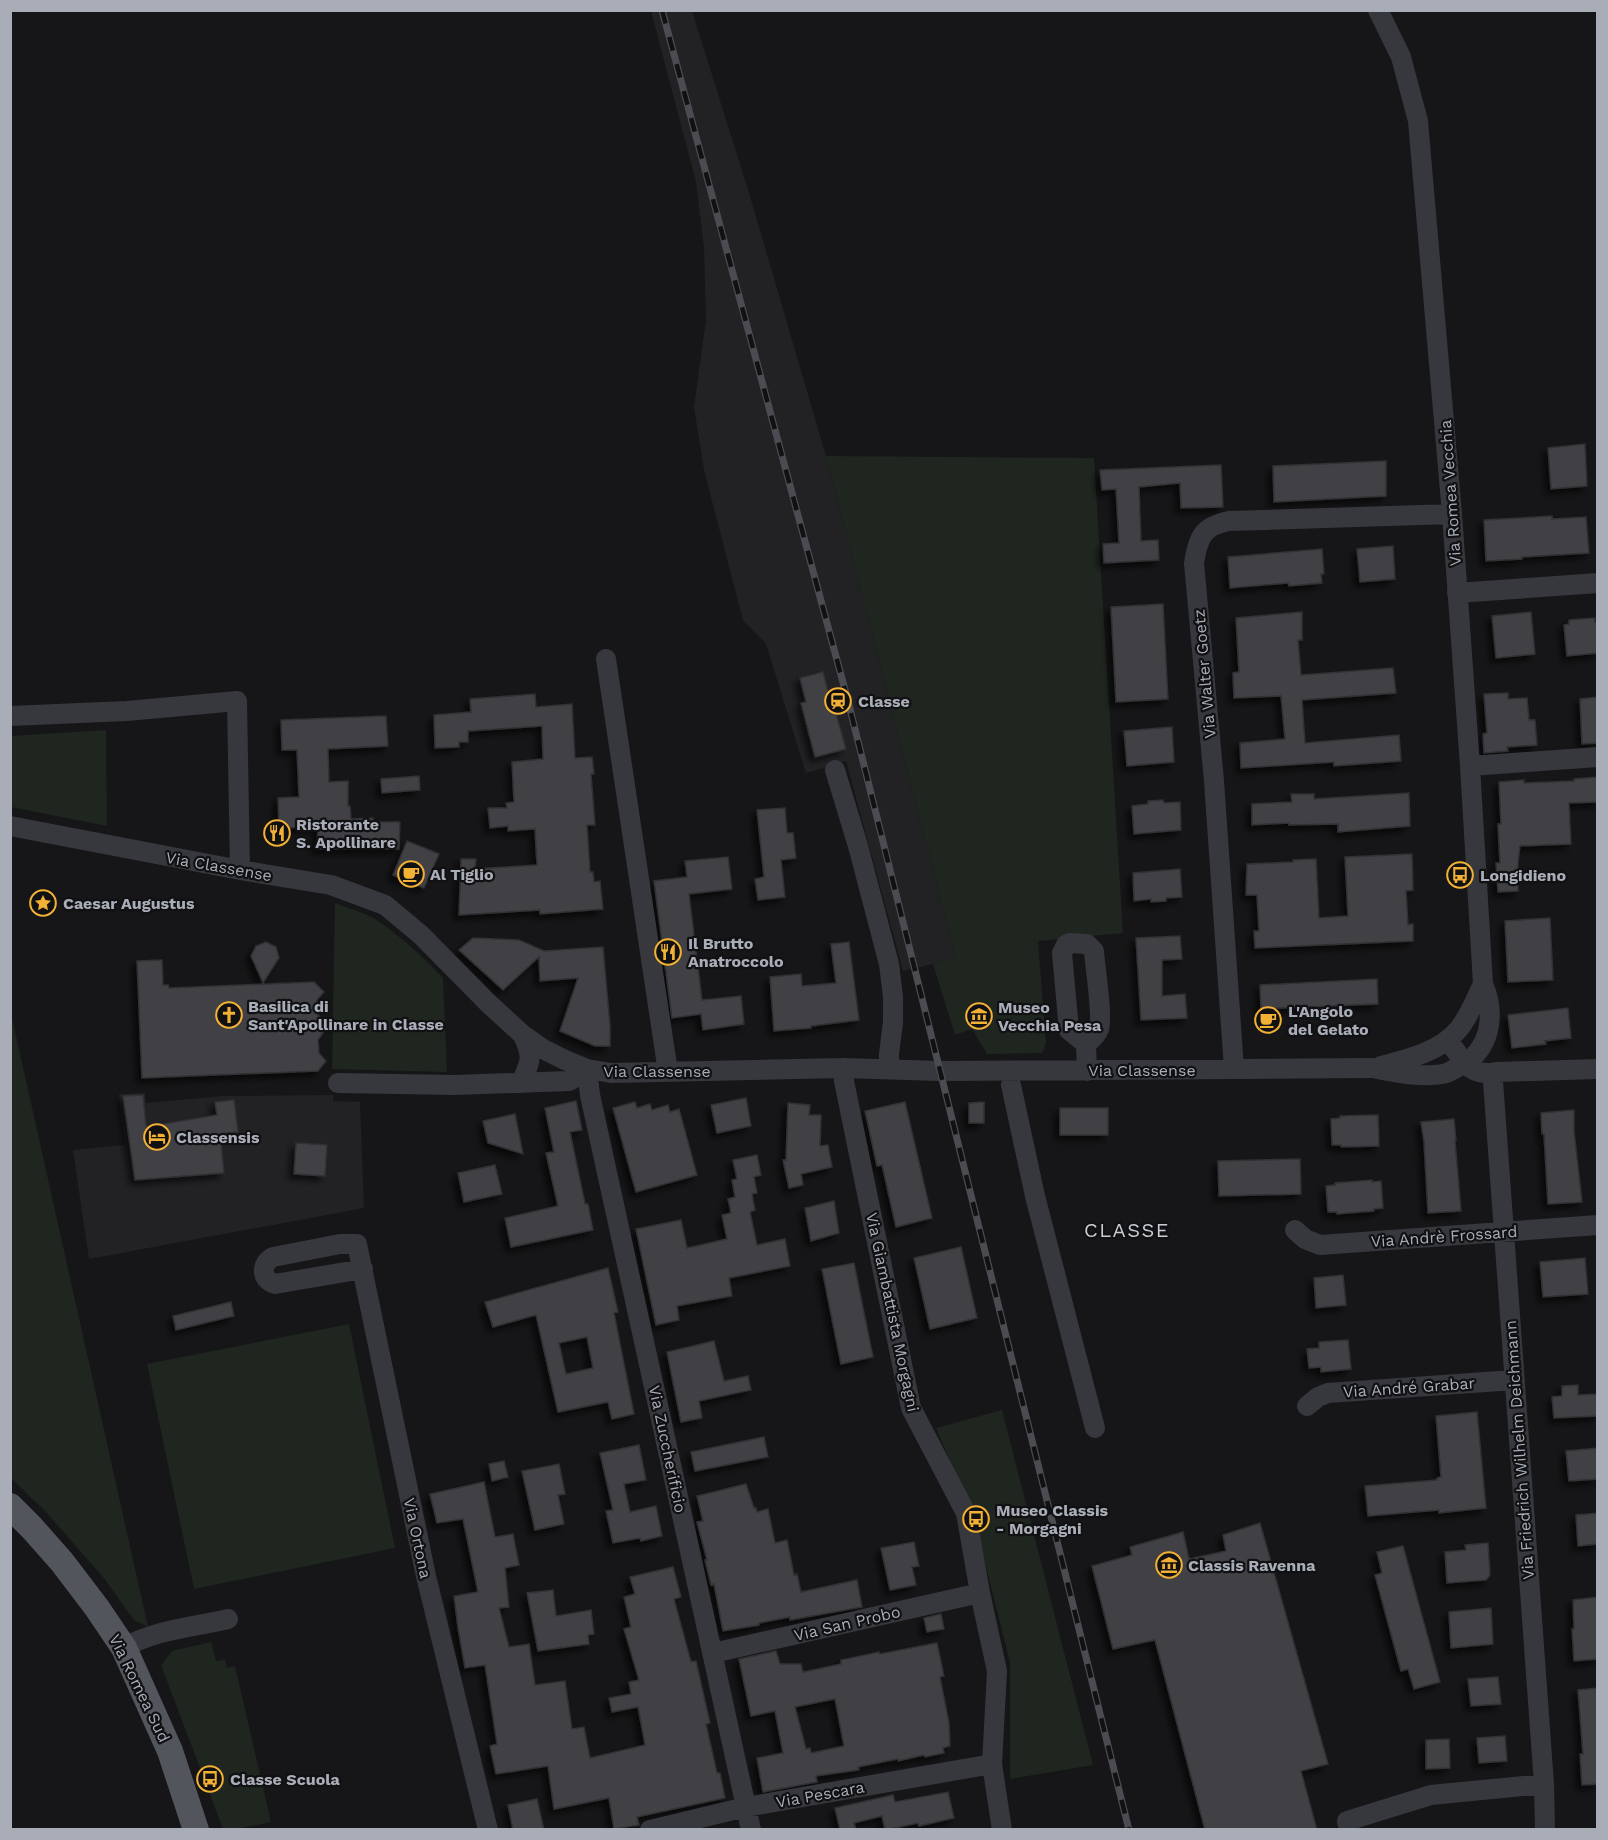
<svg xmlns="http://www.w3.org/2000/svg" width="1608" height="1840" font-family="'Work Sans',sans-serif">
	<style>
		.built { fill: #222225 }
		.green { fill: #1e261f }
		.building { fill: #404145; stroke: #303034; stroke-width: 1.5; fill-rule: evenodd; filter: url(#shadow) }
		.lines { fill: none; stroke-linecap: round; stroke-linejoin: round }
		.minor { stroke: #37383d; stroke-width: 20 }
		.major { stroke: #53555c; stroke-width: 26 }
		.rail-casing { stroke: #4a4c52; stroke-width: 7 }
		.rail { stroke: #111113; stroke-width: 4.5; stroke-dasharray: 14; stroke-linecap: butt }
		.labels { text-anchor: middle; stroke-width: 4.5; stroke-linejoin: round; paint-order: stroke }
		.street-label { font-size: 16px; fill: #a8adb8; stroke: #111113 }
		.poi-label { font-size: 16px; font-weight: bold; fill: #a8adb8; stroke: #111113; text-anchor: start }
		.quarter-label { font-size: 20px; letter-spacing: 1.5px; fill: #c9ccd4; stroke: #111113 }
	</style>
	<defs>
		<filter id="shadow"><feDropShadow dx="-5" dy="5" stdDeviation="3" flood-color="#0009"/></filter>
	</defs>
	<rect width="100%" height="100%" fill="#161618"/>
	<path class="built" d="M651 11H692L749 193 826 456 955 956 933 964 903 971 846 761 806 773 766 644 743 620 704 470 694 407 706 320 704 248 696 182Z
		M145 1093 146 1103 223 1096 333 1095V1101L360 1102 364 1208 89 1259 73 1150 125 1145 119 1094Z"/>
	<path class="green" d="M826 456 1094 458 1123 933 1038 941 1046 1044 1042 1053 987 1054 972 1029 955 1035 933 964 955 956Z
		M106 730 107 826 11 807V736Z
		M335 903C348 908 363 912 375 919 400 935 422 956 443 978L447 1072 332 1069Z
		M10 1009 148 1627 134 1620 103 1577 46 1512 11 1478Z
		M349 1324 395 1548 194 1589 147 1364Z
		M1002 1410 1093 1765 1010 1779V1662L972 1512 936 1428Z
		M211 1642 216 1661 225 1660 227 1668 235 1666 271 1822 236 1829H223L161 1665 172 1651Z"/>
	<path class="building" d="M1585 444 1587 486 1551 489 1548 448Z
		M1386 461V496L1274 502 1273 466Z
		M1221 465 1223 507 1181 508 1180 483 1139 487 1141 541 1158 540 1159 560 1104 563 1103 544 1119 543 1116 489 1102 490 1100 470Z
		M1552 516V519L1586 517 1589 553 1522 557V559L1486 561 1484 520Z
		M1393 546 1395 579 1360 582 1357 549Z
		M1322 549 1324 574H1321L1322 583 1289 586 1288 583 1230 588 1228 557Z
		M1163 604 1168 699 1116 702 1111 607Z
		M1302 612V640H1298L1301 675 1393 668 1396 693 1302 700 1305 743 1399 735 1401 761 1334 766V762L1241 768 1240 743 1285 739 1281 696 1234 698 1233 673 1239 672 1236 618Z
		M1531 612 1535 654 1496 658 1492 616Z
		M1595 618V622H1598V653L1567 656 1564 625 1569 624V620Z
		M823 672 829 696H831L846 749 815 757 801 703 806 702 800 678Z
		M1508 693V699L1527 698 1529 720H1535L1537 745 1507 747 1508 751 1484 753 1483 734 1487 733 1484 694Z
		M535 694 536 707 572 704 575 758 592 757 594 774H591L595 825H587L590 872H593L594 882 600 881 603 909 540 914V910L459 915 461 859H476L475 869 537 865 535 829 508 831V826L490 828 488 808H507L506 803 514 802 512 762 543 759 542 726 468 731V742H459V747L435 748 434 715 471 712 470 699Z
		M1598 697V743L1582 744 1580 699Z
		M386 716 388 746 328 749 329 782 348 781V806H350L351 819 373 818V822H400L399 849H317L318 827 279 828 278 798 299 797 297 750H282L281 720Z
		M1172 727 1174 762 1127 766 1124 731Z
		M419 776 420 790 382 793 381 779Z
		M1598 777V802L1569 803 1571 844 1520 846 1518 862V891L1498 892 1496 863H1500L1498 824H1501L1499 782 1524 780V783L1574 781V779Z
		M1409 793 1410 826 1338 832V824L1289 825V823L1252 825V804L1292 802 1291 794H1314V799Z
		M1163 800 1164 803 1180 802 1181 830 1134 834 1132 806 1148 804V801Z
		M785 808 787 833H793L796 858 781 860 785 897 758 900 755 879 764 877 757 810Z
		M407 841 439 854 424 888 393 875Z
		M1412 854 1413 890 1406 891 1408 925 1413 924V941L1255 948 1254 931H1259L1257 895H1246L1247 864 1293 862V860L1316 859 1319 918 1348 916 1345 857Z
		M728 857 732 889 689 894 702 1000 741 996 744 1024 703 1030 701 1014 672 1018 654 881 687 877 685 861Z
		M1180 869 1182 897 1166 898V901L1151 902V899L1134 901 1133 873Z
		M1550 918 1553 980 1508 982 1505 921Z
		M1180 936 1182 959 1162 960V996L1185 994 1187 1018 1141 1020 1136 938Z
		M473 938 519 940 544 951 603 947 610 1026V1046H595L560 1031 578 978 540 981 539 957 503 990 459 950Z
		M266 942 276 947 279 958 263 983 251 956 256 946Z
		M849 942 859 1020 811 1026V1028L774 1031 770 977 801 974 802 986 836 983 831 944Z
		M162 960 163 985H168L169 988 314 982 324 992 317 1000V1013L322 1020 323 1033 318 1040 319 1053 326 1061 318 1071 142 1078 137 961Z
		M1377 979 1378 1004 1261 1009 1260 985Z
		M1568 1008 1571 1038 1545 1041 1546 1044 1512 1048 1508 1015Z
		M143 1095 146 1127 217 1115 215 1102 234 1100 238 1132 220 1134 224 1173 135 1180 123 1096Z
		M746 1098 751 1126 717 1133 711 1105Z
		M576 1101 582 1130 570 1132 585 1204H588L593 1230 511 1247 505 1218 558 1206 546 1153 554 1152 545 1108Z
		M635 1102 637 1108 650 1104 652 1110 668 1105 670 1112 679 1109 697 1175 636 1192 613 1108Z
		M905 1102 932 1218 896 1227 882 1165 877 1166 865 1111Z
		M984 1102V1123H969V1103Z
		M788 1103 810 1105 809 1115H821L820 1146 828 1145 832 1167 801 1174 803 1185 789 1188 783 1160H786Z
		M1060 1108H1108V1135H1060Z
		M1574 1110V1131L1582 1202 1548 1204 1544 1134H1542L1541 1113Z
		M515 1114 523 1154 488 1143 483 1121Z
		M1378 1115 1379 1146 1341 1147V1145H1332L1331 1119 1340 1118V1116Z
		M1454 1119 1456 1140H1455L1461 1211 1428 1213 1424 1142 1421 1122Z
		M296 1143 327 1145 325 1176 294 1174Z
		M757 1155 761 1175 754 1177 757 1193 752 1194 755 1210 750 1212 757 1245 785 1239 790 1266 729 1278 732 1296 677 1306 679 1320 656 1325 636 1229 681 1220 687 1248 727 1239 722 1215 731 1213 728 1199 735 1197 732 1180 737 1179 733 1160Z
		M1300 1159 1301 1194 1219 1196 1218 1161Z
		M495 1165 502 1194 464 1202 458 1173Z
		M1372 1180V1182L1381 1181 1383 1208 1374 1209V1211L1337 1214V1212H1328L1326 1186 1335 1185V1183Z
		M834 1201 839 1233 811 1241 805 1208Z
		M961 1247 977 1318 930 1329 914 1258Z
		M1585 1258 1588 1294 1543 1297 1540 1262Z
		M854 1263 873 1357 841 1364 822 1269Z
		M608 1268 618 1312 614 1313 634 1414 612 1419 608 1402 558 1412 536 1315 493 1327 485 1302ZM587 1337 593 1368 566 1374 559 1343Z
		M1343 1275 1346 1305 1316 1308 1314 1278Z
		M231 1302 234 1316 176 1330 173 1316Z
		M1348 1340 1351 1369 1321 1372V1367L1309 1368 1307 1349 1319 1348V1342Z
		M714 1341 724 1381 748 1376 751 1390 699 1401 702 1418 681 1422 667 1352Z
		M1578 1385V1395L1598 1394V1416L1554 1418 1552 1397 1562 1396V1386Z
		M1477 1412 1486 1508 1439 1513V1510L1368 1516 1365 1486 1437 1480V1478L1441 1477 1436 1416Z
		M764 1437 768 1457 695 1471 691 1452Z
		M639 1445 646 1480 624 1484 630 1512 656 1506 662 1536 641 1541 640 1538 613 1543 606 1511 613 1510 600 1453Z
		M1598 1448V1479L1569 1481 1566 1451Z
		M504 1461 508 1477 492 1481 489 1464Z
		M559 1464 565 1494 558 1495 564 1524 535 1530 522 1471Z
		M484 1482 495 1537 513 1534 519 1565 505 1568 509 1607 499 1608 509 1647 529 1644 535 1685 565 1681 572 1729 584 1727 590 1758 645 1745 638 1707 612 1712 609 1698 631 1694 629 1682 639 1680 624 1629 631 1627 624 1597 635 1594 630 1577 673 1567 681 1597 674 1599 691 1662 696 1661 710 1723 706 1724 717 1773H720L725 1798 637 1817 639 1825 614 1829 609 1798 554 1809 548 1766 496 1774 490 1746 497 1744 485 1665 465 1668 458 1628 454 1596 478 1592 463 1519 437 1523 430 1494Z
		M746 1484 754 1508H756L757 1512 768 1509 775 1543 787 1540 794 1575 797 1574 801 1592 857 1580 862 1607 790 1620V1617L759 1623V1625L723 1631 714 1584 711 1585 705 1560H707L697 1522 703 1521 697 1496Z
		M1598 1513V1544L1578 1546 1576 1515Z
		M1260 1523 1328 1764 1301 1771 1317 1830H1205L1155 1640 1113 1649 1092 1566 1132 1555 1130 1547 1183 1532 1189 1559 1226 1551 1223 1535Z
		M914 1542 919 1566 912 1567 916 1585 890 1590 881 1548Z
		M1488 1543 1490 1575 1486 1580 1447 1583 1445 1552 1466 1550 1465 1545Z
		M1403 1546 1440 1682 1414 1689 1408 1669 1401 1671 1375 1575 1382 1573 1377 1552Z
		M553 1590 556 1616 591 1610 594 1634 588 1635 589 1644 538 1651 527 1593Z
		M1598 1597V1659L1574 1661 1572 1629H1574L1573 1600Z
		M1491 1608 1493 1644 1451 1648 1449 1612Z
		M941 1614 944 1629 927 1632 924 1618Z
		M937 1643 944 1676 940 1677 949 1723 950 1746 943 1748 944 1753 925 1757 924 1755 898 1761V1759L858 1767 859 1770 816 1776 817 1782 763 1792 757 1758 783 1753 775 1711 751 1716 739 1659 776 1651 780 1664H801L803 1672 841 1664V1660L879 1652 880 1654ZM835 1699 844 1746 811 1753 810 1748 806 1749 795 1707Z
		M1498 1677 1501 1704 1471 1706 1468 1679Z
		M1598 1688V1784L1582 1785 1580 1754H1583L1578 1690Z
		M1505 1736 1507 1761 1479 1763 1477 1738Z
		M1449 1739 1450 1768 1426 1769V1740Z
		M948 1792 954 1818 919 1826 918 1823 885 1830 882 1816 854 1823 856 1830H840L835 1808 893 1795 895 1802Z
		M537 1799 544 1830H513L508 1805Z"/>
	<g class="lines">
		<path class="minor" d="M1457 593 1598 583
			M606 659 668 1072
			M10 716 127 711 237 701 240 870
			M1470 766 1598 757
			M835 770 858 846 889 964 893 997V1022L889 1054V1069
			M10 826 240 870 331 885 385 905 421 935 488 1003 523 1035 543 1049 565 1060 587 1069 611 1073 843 1068 940 1071 1372 1068C1395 1072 1420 1078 1443 1074 1449 1073 1454 1069 1460 1066 1491 1050 1496 1014 1483 984L1470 766 1452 514 1418 121 1401 57 1378 10
			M1448 1040C1462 1059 1469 1078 1496 1072L1598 1069
			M1086 1044 1069 1030 1062 953 1066 945 1070 943 1087 944 1094 951C1095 967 1103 1016 1099 1029 1097 1035 1091 1040 1086 1044L1087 1071
			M1381 1066C1408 1059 1439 1052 1458 1030 1469 1017 1475 1000 1483 984
			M843 1068 844 1081 911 1408 966 1513 980 1593 997 1671 992 1764 1002 1830
			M587 1069 590 1095 751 1830
			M1234 1069 1214 781 1194 563C1198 537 1203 526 1229 521L1452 514
			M1496 1072 1493 1081 1544 1784 1545 1830
			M338 1083 455 1085 569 1081 578 1076 587 1069
			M521 1083C531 1060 533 1058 523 1035
			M1011 1085 1035 1196 1095 1428
			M1295 1230 1305 1239 1320 1245 1598 1225
			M363 1269 275 1284C261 1280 260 1264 273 1257L340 1244H357L426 1576 488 1830
			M1307 1406 1318 1397 1328 1393 1514 1380
			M124 1648C153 1630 195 1627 228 1619
			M713 1653 980 1593
			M650 1830 746 1807 992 1764
			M1349 1830 1347 1821 1431 1795 1544 1784"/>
		<path class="major" d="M10 1506 31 1527 62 1562 97 1608 124 1648 170 1751 196 1830"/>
		<g class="rail-casing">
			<path id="rail" d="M662 10 848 701 1129 1830"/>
		</g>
		<use href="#rail" class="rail"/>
	</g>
	<defs>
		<g id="station-ring" transform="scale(1.35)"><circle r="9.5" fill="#111113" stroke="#f2b134" stroke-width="1.5"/><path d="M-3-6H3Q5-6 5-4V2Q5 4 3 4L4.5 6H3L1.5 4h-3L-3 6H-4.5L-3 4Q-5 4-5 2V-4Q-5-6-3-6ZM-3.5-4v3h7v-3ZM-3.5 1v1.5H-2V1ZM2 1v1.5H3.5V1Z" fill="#f2b134"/></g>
		<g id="restaurant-ring" transform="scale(1.35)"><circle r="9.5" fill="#111113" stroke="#f2b134" stroke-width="1.5"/><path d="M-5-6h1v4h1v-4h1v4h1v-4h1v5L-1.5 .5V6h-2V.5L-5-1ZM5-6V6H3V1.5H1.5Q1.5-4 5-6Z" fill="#f2b134"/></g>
		<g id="cafe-ring" transform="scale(1.35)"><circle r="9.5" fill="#111113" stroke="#f2b134" stroke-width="1.5"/><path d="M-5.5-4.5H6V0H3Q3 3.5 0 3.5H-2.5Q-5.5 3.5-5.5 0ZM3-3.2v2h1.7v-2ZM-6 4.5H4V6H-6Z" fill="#f2b134"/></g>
		<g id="bus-ring" transform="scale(1.35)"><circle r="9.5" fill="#111113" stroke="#f2b134" stroke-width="1.5"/><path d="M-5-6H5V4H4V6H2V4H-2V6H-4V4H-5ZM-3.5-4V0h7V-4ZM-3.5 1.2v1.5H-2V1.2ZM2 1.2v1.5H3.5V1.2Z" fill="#f2b134"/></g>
		<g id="sight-ring" transform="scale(1.35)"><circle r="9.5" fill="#111113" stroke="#f2b134" stroke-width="1.5"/><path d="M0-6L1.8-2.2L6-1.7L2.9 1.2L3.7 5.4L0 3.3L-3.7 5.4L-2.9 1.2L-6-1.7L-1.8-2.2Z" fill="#f2b134"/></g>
		<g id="church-ring" transform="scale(1.35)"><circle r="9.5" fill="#111113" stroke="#f2b134" stroke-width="1.5"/><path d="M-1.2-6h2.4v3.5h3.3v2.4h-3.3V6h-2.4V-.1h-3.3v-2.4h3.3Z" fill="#f2b134"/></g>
		<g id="museum-ring" transform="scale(1.35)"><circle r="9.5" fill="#111113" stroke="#f2b134" stroke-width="1.5"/><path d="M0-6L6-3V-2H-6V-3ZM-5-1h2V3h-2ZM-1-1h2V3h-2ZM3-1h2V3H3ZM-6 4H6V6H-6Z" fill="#f2b134"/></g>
		<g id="hotel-ring" transform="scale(1.35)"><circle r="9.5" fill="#111113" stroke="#f2b134" stroke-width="1.5"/><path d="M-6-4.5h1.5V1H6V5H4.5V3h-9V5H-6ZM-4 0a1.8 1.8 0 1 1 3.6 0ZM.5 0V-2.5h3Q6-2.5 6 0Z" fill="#f2b134"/></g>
	</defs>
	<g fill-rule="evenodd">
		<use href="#station-ring" x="838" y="701"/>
		<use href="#restaurant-ring" x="277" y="833"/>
		<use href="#cafe-ring" x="411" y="874"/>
		<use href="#bus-ring" x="1460" y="875"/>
		<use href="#sight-ring" x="43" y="903"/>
		<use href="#restaurant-ring" x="668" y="952"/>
		<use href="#church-ring" x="229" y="1015"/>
		<use href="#museum-ring" x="979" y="1016"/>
		<use href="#cafe-ring" x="1268" y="1020"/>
		<use href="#hotel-ring" x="157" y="1137"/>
		<use href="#bus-ring" x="976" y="1519"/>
		<use href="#museum-ring" x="1169" y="1565"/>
		<use href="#bus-ring" x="210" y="1779"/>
	</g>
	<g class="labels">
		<g class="street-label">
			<text transform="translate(1450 493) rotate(-94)" y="6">Via Romea Vecchia</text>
			<text transform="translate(1204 674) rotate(-95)" y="6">Via Walter Goetz</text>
			<text transform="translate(219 866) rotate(10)" y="6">Via Classense</text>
			<text x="1142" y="1076">Via Classense</text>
			<text x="657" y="1077">Via Classense</text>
			<text transform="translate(1444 1236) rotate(-4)" y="6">Via Andrè Frossard</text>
			<text transform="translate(893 1312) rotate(78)" y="6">Via Giambattista Morgagni</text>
			<text transform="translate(1409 1387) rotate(-4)" y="6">Via André Grabar</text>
			<text transform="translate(668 1449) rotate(78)" y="6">Via Zuccherificio</text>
			<text transform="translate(1519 1450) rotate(-94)" y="6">Via Friedrich Wilhelm Deichmann</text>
			<text transform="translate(418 1538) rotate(78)" y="6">Via Ortona</text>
			<text transform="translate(847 1623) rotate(-13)" y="6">Via San Probo</text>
			<text transform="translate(140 1688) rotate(64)" y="6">Via Romea Sud</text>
			<text transform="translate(820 1794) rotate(-10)" y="6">Via Pescara</text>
		</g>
		<g class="poi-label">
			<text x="858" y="707">Classe</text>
			<text x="296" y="830">Ristorante<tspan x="296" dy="18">S. Apollinare</tspan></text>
			<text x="430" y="880">Al Tiglio</text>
			<text x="1480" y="881">Longidieno</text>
			<text x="63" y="909">Caesar Augustus</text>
			<text x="688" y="949">Il Brutto<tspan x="688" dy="18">Anatroccolo</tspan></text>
			<text x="248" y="1012">Basilica di<tspan x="248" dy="18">Sant'Apollinare in Classe</tspan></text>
			<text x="998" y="1013">Museo<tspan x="998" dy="18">Vecchia Pesa</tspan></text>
			<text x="1288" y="1017">L'Angolo<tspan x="1288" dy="18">del Gelato</tspan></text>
			<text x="176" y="1143">Classensis</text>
			<text x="996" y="1516">Museo Classis<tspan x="996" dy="18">- Morgagni</tspan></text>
			<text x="1188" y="1571">Classis Ravenna</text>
			<text x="230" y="1785">Classe Scuola</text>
		</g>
		<g class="quarter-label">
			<text x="1127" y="1237">CLASSE</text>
		</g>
	</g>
	<rect width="1608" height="1840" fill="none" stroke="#a8adb8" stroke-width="24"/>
</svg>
